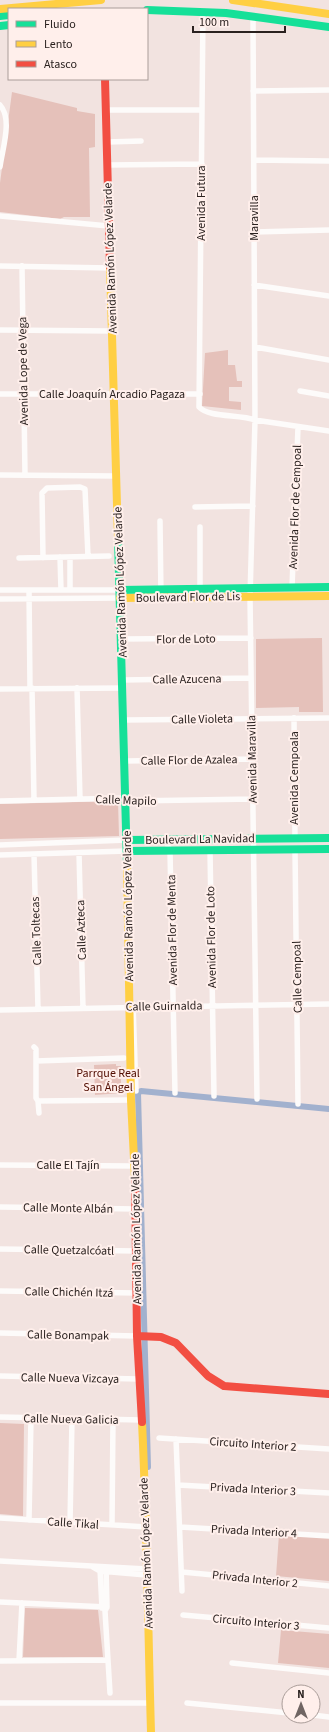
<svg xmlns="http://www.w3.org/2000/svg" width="329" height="1732" font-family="'Source Sans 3',sans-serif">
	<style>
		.green { fill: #e5c1ba }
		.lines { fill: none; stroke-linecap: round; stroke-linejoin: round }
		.canal { stroke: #a2b1ce; stroke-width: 6 }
		.street { stroke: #fdfbfa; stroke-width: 5.5 }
		.fast { stroke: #16e098; stroke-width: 8 }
		.slow { stroke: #ffcf43; stroke-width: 8 }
		.jam { stroke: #f24e42; stroke-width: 8 }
		.labels { text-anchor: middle; stroke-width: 4; stroke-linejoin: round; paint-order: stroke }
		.street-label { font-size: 12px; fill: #2a211f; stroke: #ffefeb }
		.park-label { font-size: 12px; fill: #520e02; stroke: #ffefeb }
	</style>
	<rect width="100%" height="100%" fill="#f2e3e0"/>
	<path class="green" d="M12 92 77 108V111L95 114V147L89 148 90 217H64L60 219 0 212V183Z
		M228 350V365H235L237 381H242V387H229V401L241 402V410L202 406 205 353Z
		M322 638 323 712H299V707L256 708V639Z
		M118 801 119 836 0 839V804Z
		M116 1064V1066H121V1093L95 1095 94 1065Z
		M0 1423 24 1424 23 1516 0 1514Z
		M279 1534 329 1538V1581L276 1576Z
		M25 1608 98 1610 103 1657H23Z
		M281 1630 329 1634V1668L278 1663Z"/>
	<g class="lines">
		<path class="canal" d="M148 1467 138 1093 141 1091 329 1109"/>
		<path class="street" d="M203 12 199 407C209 418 240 414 255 420L329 431
			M253 16 255 420 250 597 257 1099
			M253 91 329 90
			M0 105C13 119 2 150 0 167
			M106 110H202
			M107 142 141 141
			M254 160 329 161
			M108 165 202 164
			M0 216 109 226
			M254 232 329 230
			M0 266 110 268
			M22 266 25 475
			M254 285 329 296
			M0 330 112 331
			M255 347 329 360
			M300 391 329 396
			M0 394H200
			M0 475 116 476
			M195 507 253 506
			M160 521 161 597
			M60 557 61 590
			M70 557V590
			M19 558 109 556
			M43 558 42 493 47 488 80 487 85 489 88 556
			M292 588 298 427
			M200 589V527
			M0 590H120
			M29 590 30 688
			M0 599 120 598
			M121 639 251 638
			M122 680 251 678
			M32 688 34 800
			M77 688 80 799
			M0 689 123 688
			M294 718 295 838
			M124 720 329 718
			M125 761 252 759
			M0 801 126 798 132 801 253 799
			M166 840 170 851 175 1093
			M0 845 127 840
			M295 849 298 1104
			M210 850 214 1096
			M79 853 83 1008
			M34 854 38 1009
			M0 855 127 851
			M133 1004 136 1091
			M0 1010 329 1004
			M34 1047 36 1049V1098L38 1101 131 1100
			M36 1061 124 1058
			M38 1101 39 1113
			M0 1165 135 1166
			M0 1207 136 1209
			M0 1249 137 1251
			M0 1291 138 1293
			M0 1333 137 1336
			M0 1376 139 1379
			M0 1417 142 1420
			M159 1438 329 1449
			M176 1439 182 1591
			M178 1485 329 1493
			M0 1518 147 1527
			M29 1520 31 1418
			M70 1523 72 1419
			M112 1525 113 1419
			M180 1527 329 1536
			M0 1561 146 1569
			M93 1567 100 1571 146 1575
			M106 1567 107 1607 105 1611 110 1693
			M100 1569 102 1608
			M182 1572 329 1586
			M0 1602 107 1607
			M183 1615 329 1628
			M0 1661 108 1660
			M19 1661 22 1603
			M232 1663 329 1673
			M0 1703H151
			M187 1703 289 1713
			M313 1715 329 1717"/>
		<path class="fast" d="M147 10 226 13 329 27
			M0 16 9 15
			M0 26 9 25
			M118 539 127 866
			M120 590 329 587
			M127 840 329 838
			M127 851 329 849"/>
		<path class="slow" d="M233 0 329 14
			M0 9 101 0
			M110 267 118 539
			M120 598 329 596
			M127 866 131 1100 135 1179
			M142 1422C147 1525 148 1629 151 1732"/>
		<path class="jam" d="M105 79 110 267
			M135 1179 137 1336 142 1422
			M137 1336 161 1337 176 1343 208 1376 224 1386 329 1394"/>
	</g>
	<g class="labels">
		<g class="street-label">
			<text transform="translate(201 203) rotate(-90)" y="4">Avenida Futura</text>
			<text transform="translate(254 218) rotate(-90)" y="4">Maravilla</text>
			<text transform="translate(110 258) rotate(-92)" y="4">Avenida Ramón López Velarde</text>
			<text transform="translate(23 371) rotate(-91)" y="4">Avenida Lope de Vega</text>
			<text x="112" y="398">Calle Joaquín Arcadio Pagaza</text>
			<text transform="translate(295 507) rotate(-88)" y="4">Avenida Flor de Cempoal</text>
			<text transform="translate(120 582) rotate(-92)" y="4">Avenida Ramón López Velarde</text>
			<text transform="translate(188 597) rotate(-1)" y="4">Boulevard Flor de Lis</text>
			<text transform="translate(186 639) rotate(-1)" y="4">Flor de Loto</text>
			<text transform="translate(187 679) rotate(-1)" y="4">Calle Azucena</text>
			<text transform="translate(202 719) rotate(-1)" y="4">Calle Violeta</text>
			<text transform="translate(252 759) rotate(-91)" y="4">Avenida Maravilla</text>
			<text transform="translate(189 760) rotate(-1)" y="4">Calle Flor de Azalea</text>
			<text transform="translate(294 778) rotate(-90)" y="4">Avenida Cempoala</text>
			<text transform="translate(126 800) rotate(2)" y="4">Calle Mapilo</text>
			<text transform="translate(200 839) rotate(-1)" y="4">Boulevard La Navidad</text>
			<text transform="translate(128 906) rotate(-91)" y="4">Avenida Ramón López Velarde</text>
			<text transform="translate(81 930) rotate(-92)" y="4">Calle Azteca</text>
			<text transform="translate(172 930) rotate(-91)" y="4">Avenida Flor de Menta</text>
			<text transform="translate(36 931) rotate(-92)" y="4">Calle Toltecas</text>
			<text transform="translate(211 937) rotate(-91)" y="4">Avenida Flor de Loto</text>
			<text transform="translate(297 977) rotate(-91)" y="4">Calle Cempoal</text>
			<text transform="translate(164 1006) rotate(-1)" y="4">Calle Guirnalda</text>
			<text x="68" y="1169">Calle El Tajín</text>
			<text transform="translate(68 1208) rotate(1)" y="4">Calle Monte Albán</text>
			<text transform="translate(136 1229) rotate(-91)" y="4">Avenida Ramón López Velarde</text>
			<text transform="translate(69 1250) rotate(1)" y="4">Calle Quetzalcóatl</text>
			<text transform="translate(69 1292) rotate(1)" y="4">Calle Chichén Itzá</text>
			<text transform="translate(68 1335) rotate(1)" y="4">Calle Bonampak</text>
			<text transform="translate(70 1378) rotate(1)" y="4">Calle Nueva Vizcaya</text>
			<text transform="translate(71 1419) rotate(1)" y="4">Calle Nueva Galicia</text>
			<text transform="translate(253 1444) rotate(4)" y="4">Circuito Interior 2</text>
			<text transform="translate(253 1489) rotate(3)" y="4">Privada Interior 3</text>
			<text transform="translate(73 1523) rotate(4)" y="4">Calle Tikal</text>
			<text transform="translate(254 1531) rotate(3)" y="4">Privada Interior 4</text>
			<text transform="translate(146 1553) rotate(-92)" y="4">Avenida Ramón López Velarde</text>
			<text transform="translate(255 1579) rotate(6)" y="4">Privada Interior 2</text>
			<text transform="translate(256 1622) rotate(5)" y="4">Circuito Interior 3</text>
		</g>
		<g class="park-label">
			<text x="108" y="1077">Parrque Real<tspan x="108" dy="14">San Ángel</tspan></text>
		</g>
	</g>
	<rect x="8" y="8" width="140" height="72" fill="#ffefeb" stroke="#aa9d99"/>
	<rect x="16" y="21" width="20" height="6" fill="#16e098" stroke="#aa9d99"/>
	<text x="44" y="28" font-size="12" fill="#2a211f">Fluido</text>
	<rect x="16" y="41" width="20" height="6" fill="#ffcf43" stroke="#aa9d99"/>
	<text x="44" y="48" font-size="12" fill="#2a211f">Lento</text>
	<rect x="16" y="61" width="20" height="6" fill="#f24e42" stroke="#aa9d99"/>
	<text x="44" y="68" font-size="12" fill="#2a211f">Atasco</text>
	<g transform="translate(301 1704)"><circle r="19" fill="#ffefeb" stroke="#aa9d99"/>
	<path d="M0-3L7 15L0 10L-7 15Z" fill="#706563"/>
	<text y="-6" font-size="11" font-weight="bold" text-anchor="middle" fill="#2a211f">N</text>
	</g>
	<path d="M193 26v6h92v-6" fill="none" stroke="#2a211f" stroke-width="2"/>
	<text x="199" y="26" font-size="12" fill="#2a211f" stroke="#ffefeb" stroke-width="3" paint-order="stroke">100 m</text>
</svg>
